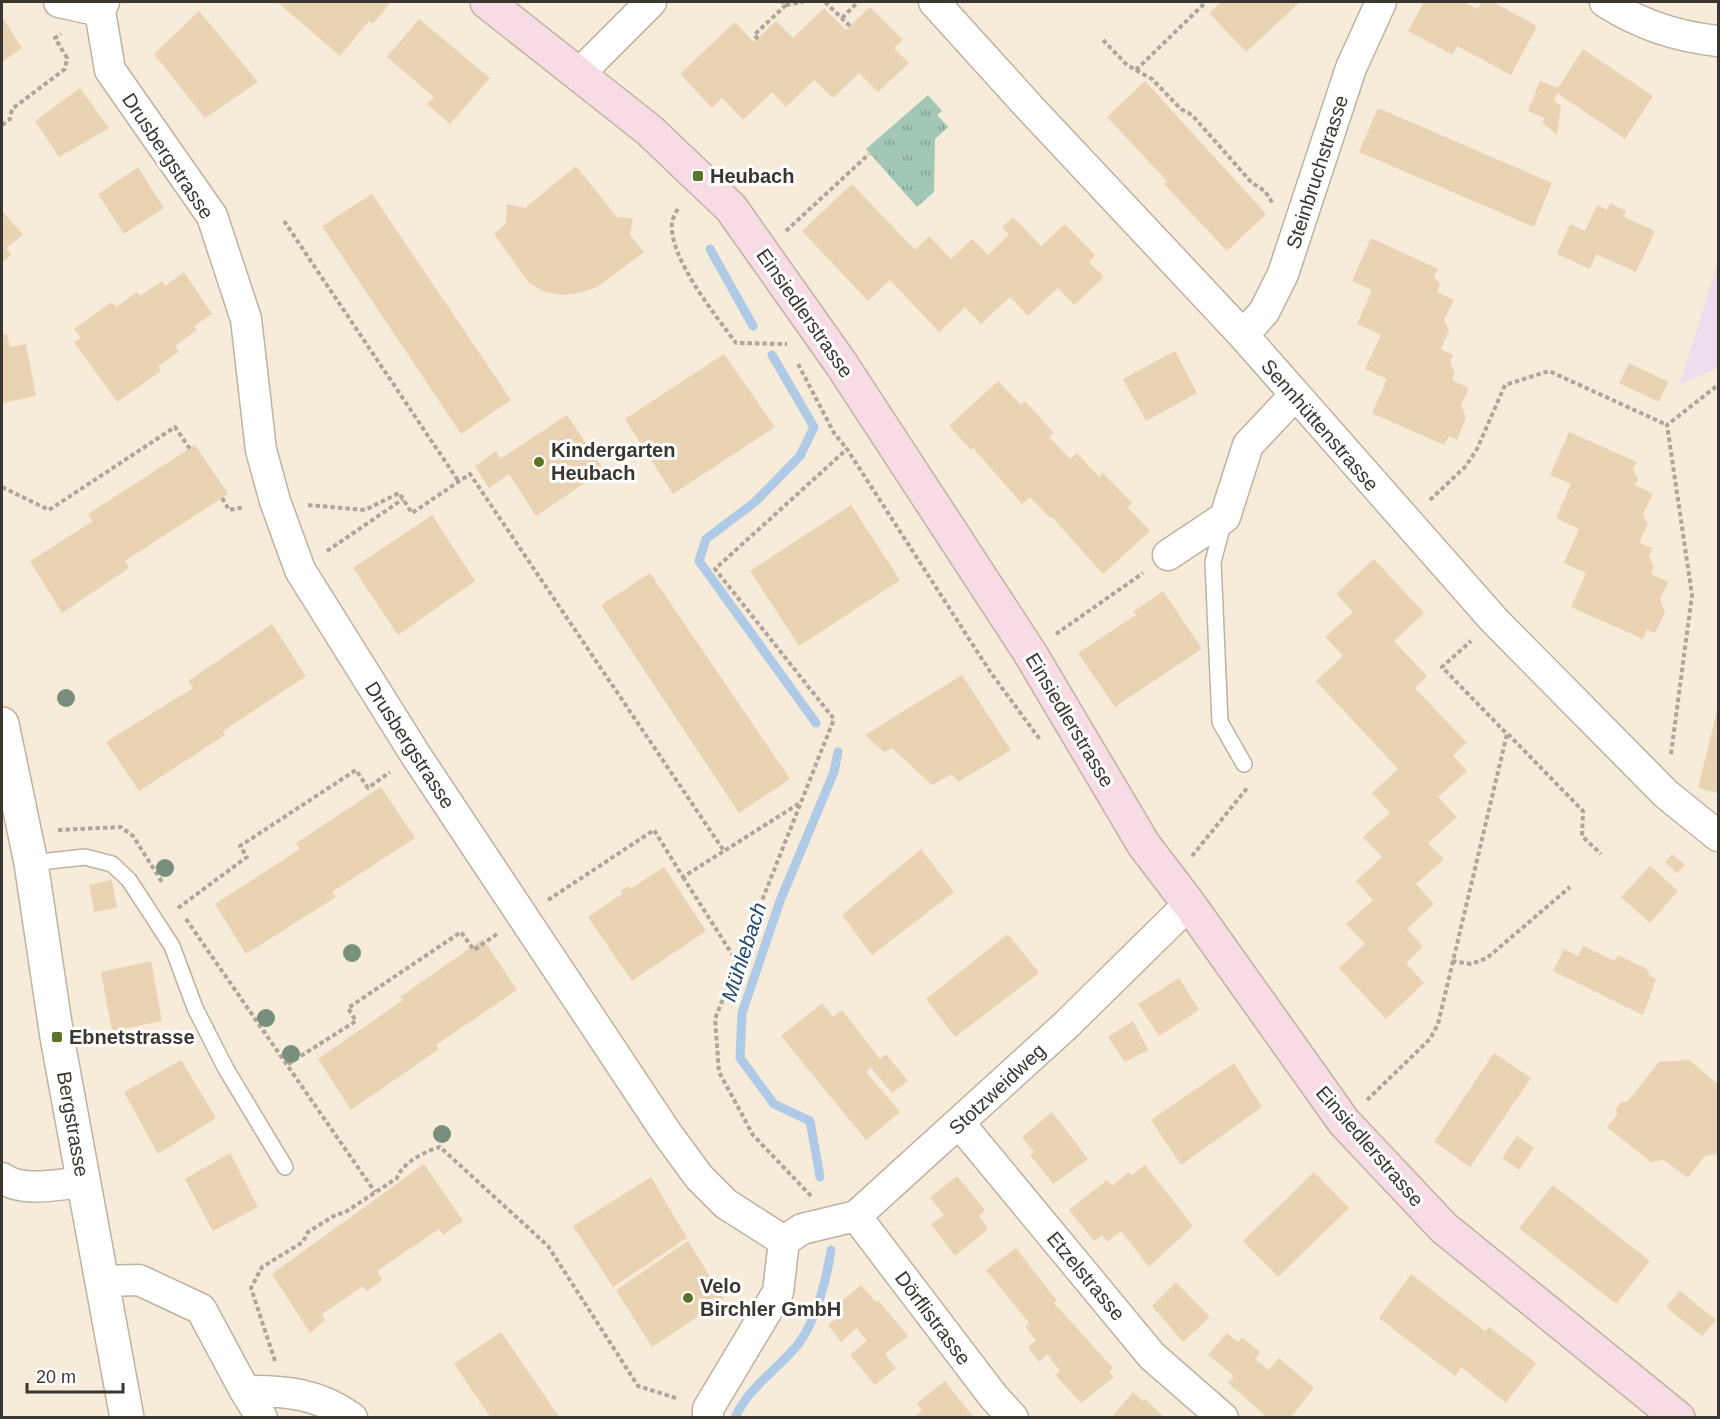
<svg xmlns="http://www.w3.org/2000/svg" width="1720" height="1419" font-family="Helvetica,sans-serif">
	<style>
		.education { fill: #edddee }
		.grass { fill: url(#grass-tufts) }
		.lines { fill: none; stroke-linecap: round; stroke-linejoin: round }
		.stream { stroke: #afcae7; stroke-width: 9 }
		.building { fill: #ead3b3 }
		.service-casing { stroke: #beb2a1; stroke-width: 18 }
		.minor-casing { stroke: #beb2a1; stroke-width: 33 }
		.tertiary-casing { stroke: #beb2a1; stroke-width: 36 }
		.secondary-casing { stroke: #beb2a1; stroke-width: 36 }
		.path { stroke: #afa598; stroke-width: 4; stroke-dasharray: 4.5 3; stroke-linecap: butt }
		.service { stroke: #fff; stroke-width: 15 }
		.minor { stroke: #fff; stroke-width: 30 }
		.tertiary { stroke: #fff; stroke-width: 33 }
		.secondary { stroke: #f8dce5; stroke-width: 33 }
		.tree { fill: #778f7c }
		.poi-dot { fill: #5b7426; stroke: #fff; stroke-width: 2 }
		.labels { text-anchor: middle; stroke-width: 6; stroke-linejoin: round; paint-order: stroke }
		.street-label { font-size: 20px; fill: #3b362f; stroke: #fff }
		.poi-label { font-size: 20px; font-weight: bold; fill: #3b362f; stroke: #fff; text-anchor: start }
		.water-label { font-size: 21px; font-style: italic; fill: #21486f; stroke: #fff }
	</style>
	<defs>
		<pattern id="grass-tufts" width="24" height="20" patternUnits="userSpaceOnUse" patternTransform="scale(1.5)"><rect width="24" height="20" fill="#a2c7b5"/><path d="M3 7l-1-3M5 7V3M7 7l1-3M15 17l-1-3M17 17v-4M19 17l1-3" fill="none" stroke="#85a294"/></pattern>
	</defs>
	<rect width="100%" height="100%" fill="#f7ebd9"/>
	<path class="education" d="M1718 261V368L1680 384Z"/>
	<path class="grass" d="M928 95 942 111 937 115 948 127 935 139 934 192 917 207 866 149Z"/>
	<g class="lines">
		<path class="stream" d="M710 249 753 326
			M772 355 814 427 800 456 755 502 706 539 699 561 816 723
			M820 1177 810 1121 774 1104 740 1058 742 1013 780 901 834 772 838 752
			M735 1418C747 1388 780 1368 799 1343 816 1320 827 1278 831 1250"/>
	</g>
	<path class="building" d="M277 2H391L373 24 369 21 340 56Z
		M1221 2H1300L1246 52 1209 13Z
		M1424 2H1464L1478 9 1482 2H1493L1537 26 1511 75 1457 46 1453 55 1408 31Z
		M870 7 903 40 894 48 909 63 878 92 859 73 833 98 814 80 786 107 772 92 743 120 722 98 712 108 680 74 735 22 754 42 776 21 793 38 824 8 846 30Z
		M199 11 258 82 205 118 154 54Z
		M2 17 22 48 2 62Z
		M419 19 490 78 450 124 427 104 434 97 387 57Z
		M1583 49 1653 96 1625 139 1557 93 1554 101 1561 105 1557 135 1542 122 1544 118 1528 111 1540 81 1558 88Z
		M1145 81 1266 214 1227 251 1164 184 1167 181 1107 117Z
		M80 88 109 128 59 157 35 121Z
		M1378 108 1552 183 1534 227 1359 152Z
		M576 166 617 217 633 218 630 235 644 252 597 287 580 293 562 295 545 292 529 283 494 234 506 224 507 204 525 208Z
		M138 167 164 208 124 234 98 194Z
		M852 184 915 250 929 236 951 259 972 239 988 255 1009 235 1002 227 1013 217 1041 246 1065 224 1095 255 1089 262 1104 277 1074 305 1058 288 1028 316 1010 297 981 324 965 307 939 332 890 280 868 301 802 231Z
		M372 194 511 400 461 434 322 226Z
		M1610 203 1626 211 1624 217 1655 231 1636 272 1596 254 1590 269 1557 254 1570 224 1585 231 1597 205 1607 210Z
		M2 211 23 235 6 248 11 255 2 263Z
		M1371 238 1438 269 1434 276 1440 285 1437 292 1454 300 1444 320 1449 330 1441 349 1453 355 1450 362 1455 373 1452 380 1469 388 1461 405 1466 418 1457 440 1449 436 1444 445 1372 413 1387 379 1365 369 1381 335 1357 324 1372 290 1352 281Z
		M184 272 212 314 194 326 197 330 175 346 179 352 158 366 161 371 117 402 74 342 81 338 74 329 112 302 116 307 137 292 140 296 162 281 165 286Z
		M7 334 10 347 26 344 36 396 2 403V335Z
		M1175 351 1197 393 1146 421 1123 379Z
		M724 354 775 427 673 494 625 419Z
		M1629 363 1668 382 1659 402 1619 383Z
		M998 381 1021 405 1025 401 1054 433 1049 437 1070 459 1077 453 1099 477 1103 473 1132 503 1127 507 1150 531 1103 574 1052 517 1050 518 1030 497 1022 504 973 448 971 450 949 426Z
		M567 415 604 470 536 516 509 474 489 488 475 466 496 451 500 459Z
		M1569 432 1637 462 1633 469 1638 479 1635 485 1653 494 1643 514 1648 524 1639 543 1652 548 1649 556 1654 567 1651 574 1668 582 1660 599 1665 612 1655 633 1647 630 1643 639 1571 607 1586 573 1564 563 1579 529 1556 518 1571 484 1550 475Z
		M195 445 228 494 125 561 129 568 62 613 30 561 93 521 88 514Z
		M851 505 900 580 799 646 750 571Z
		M432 515 475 581 398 635 353 568Z
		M1374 559 1424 613 1394 641 1427 676 1415 688 1467 743 1453 755 1467 771 1438 797 1457 817 1428 843 1444 859 1416 884 1434 904 1407 929 1423 947 1406 963 1424 983 1386 1019 1339 968 1365 944 1346 924 1373 900 1356 881 1382 857 1363 837 1390 813 1372 793 1398 769 1316 681 1343 656 1325 637 1353 612 1336 594Z
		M650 573 790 779 739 813 601 605Z
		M1163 591 1202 649 1115 707 1078 653 1136 615 1133 612Z
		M272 624 306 676 223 731 225 735 139 791 106 742 193 688 188 681Z
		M962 675 1011 750 958 782 952 774 932 785 892 748 884 752 865 735Z
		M1718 707V793L1698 788Z
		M381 787 415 838 332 892 336 897 246 954 215 904 300 849 296 843Z
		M921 849 954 892 872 955 842 915Z
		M1672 854 1685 865 1677 873 1665 862Z
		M1650 866 1678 891 1650 923 1621 897Z
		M664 867 706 931 632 981 588 917 622 894 620 891 628 886 630 889Z
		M112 880 117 908 94 912 89 885Z
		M1008 934 1039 973 955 1037 926 999Z
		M483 939 517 990 436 1045 439 1049 351 1110 318 1059 403 1000 400 997Z
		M1583 946 1615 961 1618 955 1647 969 1650 976 1656 979 1643 1015 1553 971 1564 949 1578 956Z
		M151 961 162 1021 112 1031 101 972Z
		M1179 978 1199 1010 1159 1036 1138 1004Z
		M822 1003 833 1017 842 1010 880 1059 886 1054 908 1081 892 1093 871 1068 866 1072 900 1112 866 1140 781 1036Z
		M1133 1021 1148 1050 1125 1062 1108 1037Z
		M1494 1053 1531 1078 1470 1167 1434 1142Z
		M181 1060 216 1118 158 1154 124 1092Z
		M1689 1060 1718 1084V1154L1705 1156 1688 1178 1664 1160 1651 1162 1607 1127 1617 1115 1616 1109 1621 1102H1627L1659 1062Z
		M1234 1063 1262 1107 1181 1165 1151 1120Z
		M1052 1112 1088 1159 1053 1184 1030 1155 1034 1152 1022 1137Z
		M1517 1136 1534 1148 1519 1170 1502 1158Z
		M230 1153 258 1207 213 1231 185 1179Z
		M424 1164 463 1221 443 1235 439 1229 377 1271 382 1280 367 1291 363 1286 322 1314 325 1320 310 1333 272 1274Z
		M1145 1165 1193 1226 1149 1267 1121 1231 1107 1242 1102 1235 1094 1241 1069 1210 1107 1180 1112 1186 1129 1172 1132 1175Z
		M1314 1172 1349 1208 1278 1277 1243 1241Z
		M957 1176 985 1210 979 1216 988 1229 955 1256 931 1224 944 1215 930 1197Z
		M651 1177 687 1238 613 1287 573 1226Z
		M1553 1185 1650 1261 1616 1304 1519 1228Z
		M688 1241 724 1299 652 1347 616 1290Z
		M1016 1248 1057 1301 1054 1303 1113 1368 1109 1372 1114 1377 1081 1403 1055 1375 1060 1371 1047 1354 1039 1362 1028 1347 1036 1340 1025 1327 1029 1323 986 1270Z
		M1411 1274 1485 1331 1489 1327 1536 1363 1506 1403 1461 1367 1455 1376 1379 1318Z
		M1176 1282 1210 1317 1183 1342 1152 1306Z
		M861 1285 876 1302 878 1300 908 1336 885 1354 896 1368 875 1385 850 1355 867 1341 856 1328 841 1342 828 1325 844 1313 837 1305Z
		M1680 1291 1716 1320 1702 1336 1666 1307Z
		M501 1332 560 1418H491L454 1364Z
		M1227 1333 1238 1342 1242 1337 1260 1352 1255 1359 1269 1370 1279 1358 1314 1388 1290 1418H1268L1228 1383 1234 1376 1208 1355Z
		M945 1381 974 1418H913L922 1411 917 1403Z
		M1133 1392 1143 1401 1145 1399 1165 1418H1111Z"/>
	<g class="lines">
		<g class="service-casing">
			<path id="service" d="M1224 520 1213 562 1220 722 1244 764
				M31 863 85 857 112 864 129 880 172 946 195 1008 226 1069 285 1167"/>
		</g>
		<g class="minor-casing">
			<path id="minor" d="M59 2 100 11
				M104 2 100 11 110 70 212 216 246 319 261 450 275 501 300 570 415 754 666 1132 699 1177 726 1204 784 1241
				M934 2 1031 109 1243 335 1494 620 1666 794 1718 836
				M1605 2C1639 24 1678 37 1718 41
				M580 73 651 2
				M1243 335 1264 312 1283 274 1351 68 1381 2
				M1168 555 1225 517 1248 445 1294 396
				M960 1124 1152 1356 1223 1418
				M2 1178C22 1193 59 1184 83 1182
				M856 1216 993 1396 1013 1418
				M784 1241 802 1229 856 1216 1065 1026 1189 904
				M102 1281 139 1280 201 1309 245 1391C284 1390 320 1394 352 1418
				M245 1391 262 1418
				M708 1418V1409L778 1292 784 1241"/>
		</g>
		<g class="tertiary-casing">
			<path id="tertiary" d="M2 724 31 863 57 1037 127 1418"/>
		</g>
		<g class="secondary-casing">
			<path id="secondary" d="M487 2 649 130 731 208 842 365 904 460 1030 653 1144 845 1189 904 1344 1122 1444 1228 1678 1418"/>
		</g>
		<path class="path" d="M825 2 850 26
			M786 5 803 2
			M842 18 858 2
			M758 39 754 35 786 5 782 2
			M1103 40 1127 65 1152 79 1181 109 1192 115 1252 183 1265 191 1273 204
			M1136 70 1206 2
			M2 125 10 119 12 109 65 69 67 58 55 38 61 34
			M678 209C676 212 673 218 672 222 668 257 716 316 736 343L787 344
			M284 221 459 482
			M786 231 869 154
			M798 364 834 433 847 449
			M2 487 49 510 175 427 190 449
			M222 498 229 510 245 507
			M1430 500 1466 466 1477 449 1505 385 1549 371 1667 425
			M308 505 365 510 399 493 412 513 470 474 724 851 800 803
			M327 551 403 499
			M1056 634 1143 573
			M1508 734 1583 811 1582 836 1601 854
			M1671 754 1692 595 1667 425 1718 385
			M58 830 121 827 133 836 162 882
			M1192 856 1248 787
			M683 877 737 962
			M548 900 654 830 683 877 724 851
			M178 908 247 857 240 846 356 770 368 788 390 772
			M186 919 375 1192
			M1452 961 1471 964 1487 958 1570 887
			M288 1064 356 1021 348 1008 455 936 461 932 474 950 497 934
			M1367 1100 1430 1039 1438 1024 1507 734 1442 667 1471 641
			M811 1196 753 1135 719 1072 715 1019 834 719 715 569 847 449 991 673 1041 741
			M275 1361 251 1288 262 1267 303 1242 308 1232 337 1214 344 1213 397 1178C402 1163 425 1151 440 1147L548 1246 638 1386 679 1399"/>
		<use href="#service" class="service"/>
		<use href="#minor" class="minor"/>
		<use href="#tertiary" class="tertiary"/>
		<use href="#secondary" class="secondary"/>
	</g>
	<g class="tree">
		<circle cx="66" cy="698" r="9"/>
		<circle cx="165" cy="868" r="9"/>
		<circle cx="352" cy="953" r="9"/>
		<circle cx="266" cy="1018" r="9"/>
		<circle cx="291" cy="1054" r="9"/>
		<circle cx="442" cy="1134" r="9"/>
	</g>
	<g class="poi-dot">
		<rect x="692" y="170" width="12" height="12" rx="3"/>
		<circle cx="539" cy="462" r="6"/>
		<rect x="51" y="1031" width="12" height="12" rx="3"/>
		<circle cx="688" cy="1298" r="6"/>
	</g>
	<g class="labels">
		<g class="street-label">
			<text transform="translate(168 156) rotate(56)" y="7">Drusbergstrasse</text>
			<text transform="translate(1317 172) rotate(-72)" y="7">Steinbruchstrasse</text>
			<text transform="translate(805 313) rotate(55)" y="7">Einsiedlerstrasse</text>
			<text transform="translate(1320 425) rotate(49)" y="7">Sennhüttenstrasse</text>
			<text transform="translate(1070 720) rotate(59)" y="7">Einsiedlerstrasse</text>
			<text transform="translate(410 745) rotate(57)" y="7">Drusbergstrasse</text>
			<text transform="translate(997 1089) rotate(-43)" y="7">Stotzweidweg</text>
			<text transform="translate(73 1124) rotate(80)" y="7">Bergstrasse</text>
			<text transform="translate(1370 1146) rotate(49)" y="7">Einsiedlerstrasse</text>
			<text transform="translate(1086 1276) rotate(50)" y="7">Etzelstrasse</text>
			<text transform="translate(933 1318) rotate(53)" y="7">Dörflistrasse</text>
		</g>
		<g class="poi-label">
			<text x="710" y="183">Heubach</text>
			<text x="551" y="457">Kindergarten<tspan x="551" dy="23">Heubach</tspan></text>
			<text x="69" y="1044">Ebnetstrasse</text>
			<text x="700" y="1293">Velo<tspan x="700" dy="23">Birchler GmbH</tspan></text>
		</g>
		<g class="water-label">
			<text transform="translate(744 952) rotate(-72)" y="7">Mühlebach</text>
		</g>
	</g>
	<rect width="1720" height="1419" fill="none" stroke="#3b362f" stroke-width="6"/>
	<path d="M27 1383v9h96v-9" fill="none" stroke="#3b362f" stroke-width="3"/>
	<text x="36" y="1383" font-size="18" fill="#3b362f" stroke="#ffffff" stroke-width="4.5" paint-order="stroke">20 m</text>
</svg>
